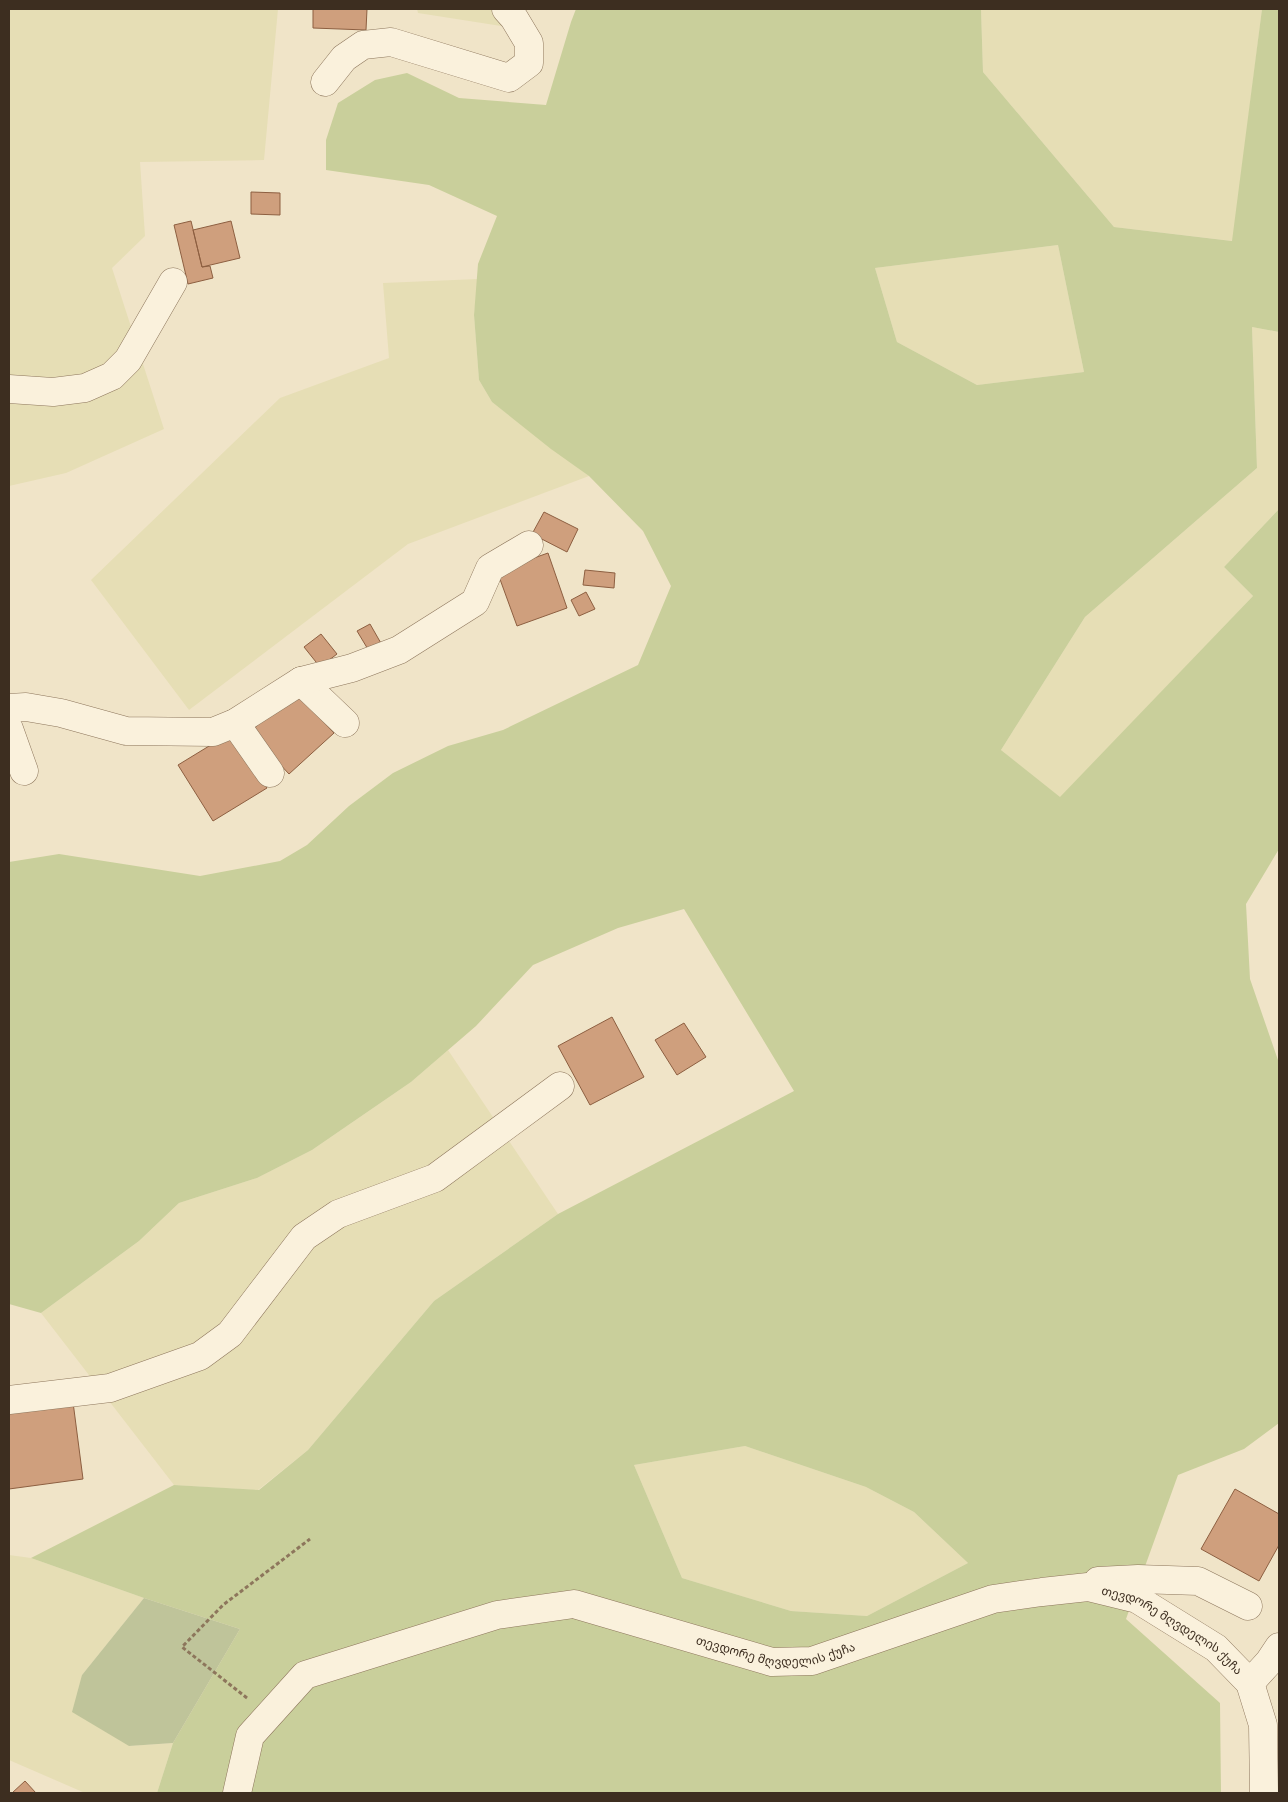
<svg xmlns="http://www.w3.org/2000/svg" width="1288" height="1802" font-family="'Noto Serif','Noto Sans Georgian',serif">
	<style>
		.farmland { fill: #e6deb5 }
		.green { fill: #c9cf9b; fill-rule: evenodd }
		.cemetery { fill: #bfc49a }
		.building { fill: #cf9f7d; stroke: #8d5f41 }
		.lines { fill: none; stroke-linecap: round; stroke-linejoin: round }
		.minor-casing { stroke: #8d765c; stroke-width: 29 }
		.path { stroke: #8d765c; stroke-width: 3; stroke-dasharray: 4 2.5; stroke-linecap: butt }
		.minor { stroke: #faf1dc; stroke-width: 28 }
		.labels { text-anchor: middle; stroke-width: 4; stroke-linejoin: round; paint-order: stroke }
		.street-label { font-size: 12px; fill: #3d2e20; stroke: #f7eed8 }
	</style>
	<rect width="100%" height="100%" fill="#f0e4c8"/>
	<path class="farmland" d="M9 9H278L264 160 140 162 145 236 112 268 164 429 66 473 9 486Z
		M417 9H505L501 26 418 13Z
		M981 9H1262L1233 241 1114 227 983 72Z
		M1058 245 1084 372 977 385 897 342 875 268Z
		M478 279 474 315 479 380 492 402 589 476 408 544 189 710 91 580 280 398 389 358 383 283Z
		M1252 327 1279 332V509L1224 567 1253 596 1060 798 1001 750 1085 617 1257 468Z
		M448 1050 558 1214 434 1301 308 1450 258 1490 174 1485 41 1313 139 1241 179 1203 257 1178 312 1150 411 1082Z
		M745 1446 866 1487 914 1512 968 1563 867 1616 791 1611 682 1578 634 1465Z
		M9 1555 31 1558 144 1598 82 1675 129 1746 173 1743 157 1793H85L9 1760Z"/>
	<path class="green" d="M576 9H981L983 72 1114 227 1232 241 1262 9H1279V332L1252 327 1257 468 1085 617 1001 750 1060 797 1253 596 1224 567 1279 509V849L1246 904 1250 979 1279 1063V1423L1244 1449 1178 1475 1126 1619 1220 1703 1221 1793H157L173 1743 240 1629 144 1598 31 1558 174 1485 259 1490 308 1450 434 1301 558 1214 794 1091 684 909 618 928 533 965 476 1026 411 1082 312 1150 257 1178 179 1203 139 1241 41 1313 9 1304V862L59 854 200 876 280 861 307 845 349 806 393 773 448 746 503 730 638 665 671 586 643 531 589 476 551 449 492 402 479 380 474 315 478 264 497 216 429 185 326 170V140L338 103 375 80 407 73 459 98 546 105 571 22ZM1058 245 1084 372 977 385 897 342 875 268ZM745 1446 866 1487 914 1512 968 1563 867 1616 791 1611 682 1578 634 1465Z"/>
	<path class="cemetery" d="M144 1598 240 1629 173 1743 129 1746 72 1712 82 1675Z"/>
	<path class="building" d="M313 9H367L366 30 313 28Z
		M251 192 280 193V215L251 214Z
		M191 221 202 267 210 266 213 278 188 284 174 225Z
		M231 221 240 258 202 267 193 230Z
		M544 512 578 529 567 552 532 534Z
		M548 553 567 608 517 626 497 571Z
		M585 570 615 573 614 588 583 585Z
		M586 592 595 609 579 616 571 600Z
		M370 624 382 645 369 651 357 631Z
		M321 634 337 654 320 667 304 647Z
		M295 691 334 733 289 774 250 732Z
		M232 732 267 788 213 821 178 765Z
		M612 1017 644 1077 590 1105 558 1046Z
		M684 1023 706 1057 677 1075 655 1040Z
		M73 1402 83 1479 9 1489V1410Z
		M1235 1489 1279 1514V1545L1259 1581 1201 1549Z
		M25 1781 36 1793H12Z"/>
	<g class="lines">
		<g class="minor-casing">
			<g id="minor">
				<path d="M325 82 344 58 363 45 391 42 509 78 529 63V43L514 18 506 9"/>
				<path d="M9 389 53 392 85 388 112 376 128 360 173 282"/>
				<path d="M301 681 345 723"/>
				<path d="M9 708 26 707 61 713 126 731 213 732 235 723 301 681 352 668 399 650 475 602 490 568 529 545"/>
				<path d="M235 723 270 773"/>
				<path d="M9 729 24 771"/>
				<path d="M9 1400 110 1388 200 1356 230 1334 304 1237 338 1214 435 1178 560 1086"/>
				<path d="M1098 1581 1138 1579 1198 1581 1248 1606"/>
				<path d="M1250 1683 1269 1662 1279 1647"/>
				<path id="s1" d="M237 1793 250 1736 305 1675 497 1615 574 1604 772 1662 812 1661 993 1599 1042 1592 1088 1587 1137 1599 1216 1648 1250 1683 1263 1725 1264 1793"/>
			</g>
		</g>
		<path class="path" d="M247 1698 182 1647 223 1605 310 1539"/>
		<use href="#minor" class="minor"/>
	</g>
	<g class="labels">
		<g class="street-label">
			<text dy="4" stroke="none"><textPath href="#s1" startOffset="1049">თევდორე მღვდელის ქუჩა</textPath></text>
			<text dy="4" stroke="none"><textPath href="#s1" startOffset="629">თევდორე მღვდელის ქუჩა</textPath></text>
		</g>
	</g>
	<rect width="1288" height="1802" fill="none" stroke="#3d2e20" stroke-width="20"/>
</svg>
